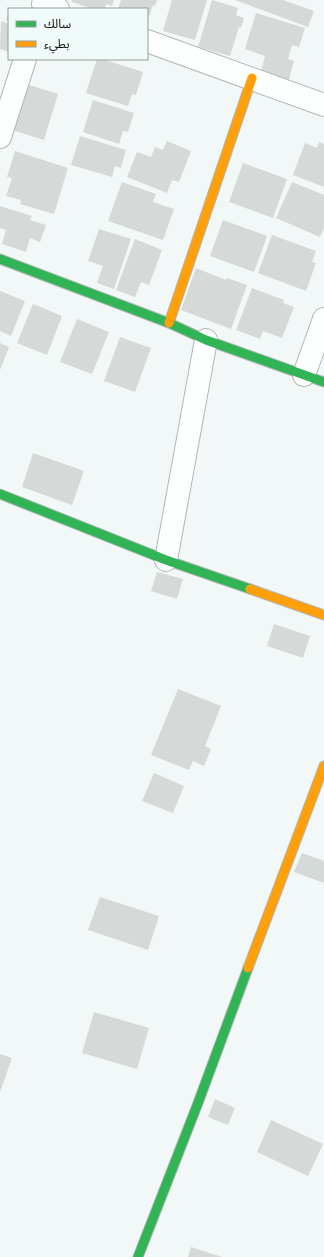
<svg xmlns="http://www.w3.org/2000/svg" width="324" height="1257" font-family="Quicksand,'Noto Sans Arabic',sans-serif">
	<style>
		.building { fill: #d5d9d8 }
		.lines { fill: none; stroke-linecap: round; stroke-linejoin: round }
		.street-casing { stroke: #b3b7b7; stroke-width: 24 }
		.fast-casing { stroke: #b3b7b7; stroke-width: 11 }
		.slow-casing { stroke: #b3b7b7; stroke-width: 11 }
		.street { stroke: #fdfefe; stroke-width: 22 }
		.fast { stroke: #30b455; stroke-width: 9 }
		.slow { stroke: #ff9f0a; stroke-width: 9 }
	</style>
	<rect width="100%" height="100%" fill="#f2f8f7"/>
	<path class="building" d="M72 0H114L112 6 106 4 105 9H93L72 2Z
		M121 0H157L155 6 153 5 148 19 147 18V9H118Z
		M172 0H207L195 40 163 31Z
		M212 0 238 8 236 15 244 18 241 28 239 27 230 56 198 47Z
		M235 0H283L314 11 308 27Z
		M9 10V21L6 20Z
		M256 13 305 28 299 47 292 45 288 59 294 61 288 83 260 75 265 56 245 49Z
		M1 21 9 24V52L0 49Z
		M97 59H102L143 72 136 95 132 94 128 106 86 93Z
		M23 83 58 94 44 140 9 129Z
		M93 100 134 113 128 132 123 131 119 144 83 132Z
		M80 136 126 150 121 168 115 166 112 177 71 165Z
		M167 141 191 151 179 182 172 180 167 193 127 177 137 152 151 157 155 147 163 150Z
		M319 142 324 144V187L293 175 305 143 317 148Z
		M15 151 68 168 54 214 20 204 21 200 6 196 12 178 7 177Z
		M243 163 287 179 273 218 229 202Z
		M122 182 156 194 153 202 174 209 163 240 108 221Z
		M292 182 324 195V228L320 237 276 218Z
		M0 206 32 216 30 220 46 225 40 242 30 238 26 252 2 244 6 230 0 228Z
		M223 220 267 236 254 272 210 256Z
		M99 229 131 239 114 289 97 283 103 266 88 261Z
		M272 235 316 251 312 262 316 263 306 291 258 273Z
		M135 239 162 250 149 285 141 282 135 297 116 290Z
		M196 268 226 280 227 278 247 285 231 329 181 310Z
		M252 288 284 300 283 303 294 307 282 338 263 331 260 339 236 330Z
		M0 291 25 301 11 336 0 331Z
		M33 304 62 316 47 355 17 343Z
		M77 319 109 332 92 374 60 362Z
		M120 337 151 348 135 392 104 381Z
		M0 343 9 347 0 370Z
		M33 453 84 471 72 505 22 487Z
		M157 572 183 579 177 599 151 591Z
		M274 624 310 636 303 658 267 646Z
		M178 689 221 706 205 746 211 749 204 766 193 761 189 770 151 755Z
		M154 773 184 786 173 813 142 801Z
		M302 853 324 861V883L294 872Z
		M100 897 159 916 148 950 88 930Z
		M94 1012 149 1028 137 1069 82 1053Z
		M0 1054 12 1058 0 1092Z
		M215 1099 235 1108 228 1125 208 1117Z
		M271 1120 323 1144 308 1176 257 1152Z
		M191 1247 222 1257H188Z"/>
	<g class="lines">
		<g class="street-casing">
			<path id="street" d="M43 4 58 9
				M147 41 324 105
				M0 137 25 59
				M304 375 324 319
				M166 560 206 340"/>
		</g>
		<g class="fast-casing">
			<path id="fast" d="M0 259 169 323 206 340 324 382
				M0 494 166 560 250 589
				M138 1257 198 1103 248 968"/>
		</g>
		<g class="slow-casing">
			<path id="slow" d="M169 323 252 78
				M250 589 324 615
				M248 968 324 766"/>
		</g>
		<use href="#street" class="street"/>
		<use href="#fast" class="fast"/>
		<use href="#slow" class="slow"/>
	</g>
	<rect x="8" y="8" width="140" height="52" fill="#f0faf8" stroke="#969d9b"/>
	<rect x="16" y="21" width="20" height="6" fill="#30b455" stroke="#969d9b"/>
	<text x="44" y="28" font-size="12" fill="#0e1110">سالك</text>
	<rect x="16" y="41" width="20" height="6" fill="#ff9f0a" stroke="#969d9b"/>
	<text x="44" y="48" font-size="12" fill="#0e1110">بطيء</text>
</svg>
